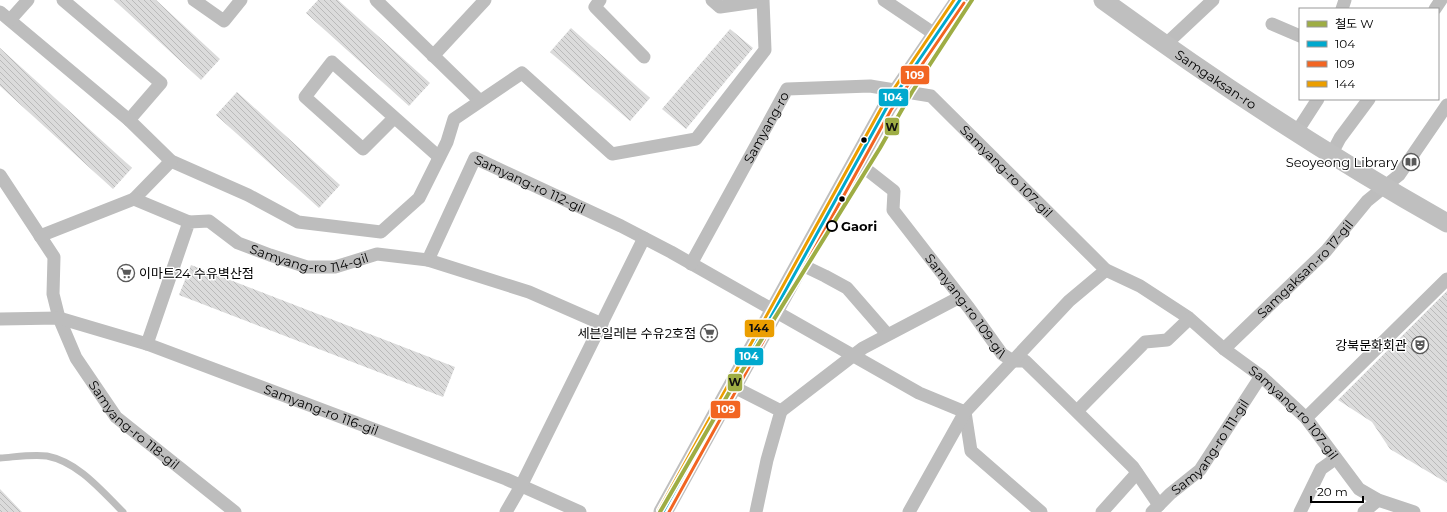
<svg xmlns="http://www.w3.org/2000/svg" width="1447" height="512" font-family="Montserrat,'Noto Sans KR',sans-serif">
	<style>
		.building { fill: url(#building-back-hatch) }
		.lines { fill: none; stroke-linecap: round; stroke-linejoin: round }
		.lane { stroke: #bdbdbd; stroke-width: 7 }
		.street { stroke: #bdbdbd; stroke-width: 13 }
		.secondary { stroke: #bfbfbf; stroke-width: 19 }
		.bus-1-casing { stroke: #fff; stroke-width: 6 }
		.bus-2-casing { stroke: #fff; stroke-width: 6 }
		.bus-3-casing { stroke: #fff; stroke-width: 6 }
		.bus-1 { stroke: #00a9ce; stroke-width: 3 }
		.bus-2 { stroke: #f26522; stroke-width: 3 }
		.bus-3 { stroke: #eb9e00; stroke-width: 3 }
		.rail-1-casing { stroke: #fff; stroke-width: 7 }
		.rail-1 { stroke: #9ead44; stroke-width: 4 }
		.bus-dot { fill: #000; stroke: #fff; stroke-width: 1.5 }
		.stop-dot { fill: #fff; stroke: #000; stroke-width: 2 }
		.labels { text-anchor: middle; stroke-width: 3; stroke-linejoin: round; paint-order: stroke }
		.street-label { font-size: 13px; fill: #000; stroke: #fff }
		.poi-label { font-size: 13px; fill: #000; stroke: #fff; text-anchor: end }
		.stop-label { font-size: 13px; font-weight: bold; fill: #000; stroke: #fff; text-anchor: start }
		.line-badge { stroke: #fff; stroke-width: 1.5 }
		.badge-label { font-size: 11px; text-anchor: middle; font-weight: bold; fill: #fff }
		.pale-badge-label { font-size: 11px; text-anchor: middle; font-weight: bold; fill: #111 }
	</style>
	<defs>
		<pattern id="building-back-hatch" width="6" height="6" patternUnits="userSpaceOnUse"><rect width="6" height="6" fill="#dbdbdb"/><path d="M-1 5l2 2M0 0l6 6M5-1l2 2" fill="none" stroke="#bababa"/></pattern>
	</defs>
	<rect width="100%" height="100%" fill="#fff"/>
	<path class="building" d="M114 0H156L220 59 201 80Z
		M318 0H338L430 83 409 106 306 13Z
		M571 28 650 98 630 121 550 52Z
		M730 29 753 48 686 129 662 109Z
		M0 48 132 168 113 189 0 86Z
		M237 92 340 185 319 208 216 115Z
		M191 265 455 367 443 397 179 295Z
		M1447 291V483L1390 449 1372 422 1338 400Z
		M0 489 22 512H0Z"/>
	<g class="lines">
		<path class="lane" d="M0 458C15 457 32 454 47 456 78 462 101 490 123 512"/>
		<g class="street">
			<path d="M63 0 161 83 129 120"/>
			<path d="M194 0 224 21 241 0"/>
			<path d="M376 0 480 101"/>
			<path d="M600 0 595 7 644 57"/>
			<path d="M712 0 720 7 762 1"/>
			<path d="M884 0 936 35"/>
			<path d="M1342 9 1345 0"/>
			<path d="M1435 9 1441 0"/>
			<path d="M0 12 129 120 171 161 248 195 298 222 381 232 419 198 447 142 454 119 522 73 612 154 696 139 765 50 763 0"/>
			<path d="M10 20 28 0"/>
			<path d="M1272 24 1300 36"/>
			<path d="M1165 45 1213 0"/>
			<path d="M433 56 485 0"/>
			<path d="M394 118 363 149 305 97 332 62 439 157"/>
			<path d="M1296 133 1318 99"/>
			<path d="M1331 155 1340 138 1369 99"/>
			<path id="s1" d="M857 162 894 191 893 210 969 308 1002 354 1013 361H1025L1066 401 1133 467 1159 505"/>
			<path id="s2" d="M0 175 54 257 53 294 59 318 76 358 116 417 235 512"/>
			<path d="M134 199 171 161"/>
			<path d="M40 236 134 199 189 222"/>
			<path id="s3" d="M428 260 475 158 621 226 671 252 919 393 965 412"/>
			<path id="s4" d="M691 264 787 89 870 86 931 96 1106 270 1140 286 1189 318 1224 349 1261 376 1306 418 1359 489 1378 500 1414 512"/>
			<path d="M800 264 825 276 847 288 887 334"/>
			<path id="s5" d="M0 319 59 318 147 344 506 479 580 512"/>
			<path id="s6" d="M147 344 189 222 209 221 238 243 270 255 307 267H335L377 254 428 260 529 292 602 324"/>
			<path id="s7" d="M1224 349 1326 251 1367 201 1399 175 1447 105"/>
			<path d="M732 386 781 411 767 460 756 512"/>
			<path d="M781 411 863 348 960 297"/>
			<path d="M1077 411 1145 342 1167 340 1189 319"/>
			<path d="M965 412 971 451 1041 512"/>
			<path d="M1306 418 1447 279"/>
			<path d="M506 512 521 486 644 238"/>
			<path d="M909 512 965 412 1069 301 1106 270"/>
			<path d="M1102 512 1137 473"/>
			<path id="s8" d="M1152 512 1170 494 1200 470 1261 376"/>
			<path d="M1300 512 1321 469 1335 459"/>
			<path d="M1364 512 1378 500"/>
		</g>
		<g class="secondary">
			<path id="s9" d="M1103 0C1214 81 1328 156 1447 223"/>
			<path d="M663 512 887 107 960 0"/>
		</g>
		<g class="bus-1-casing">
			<path id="bus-1" d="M663 512 887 107 960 0"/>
		</g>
		<g class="bus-2-casing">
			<path id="bus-2" d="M669 512 891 110 964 3"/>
		</g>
		<g class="bus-3-casing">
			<path id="bus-3" d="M659 510 883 105 954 0"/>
		</g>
		<use href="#bus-1" class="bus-1"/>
		<use href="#bus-2" class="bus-2"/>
		<use href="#bus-3" class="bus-3"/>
		<g class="rail-1-casing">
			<path id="rail-1" d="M660 512 737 379 880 148 912 92 972 0"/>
		</g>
		<use href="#rail-1" class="rail-1"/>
	</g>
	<defs>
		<g id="library-ring" transform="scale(0.9)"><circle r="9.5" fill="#fff" stroke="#595959" stroke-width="1.5"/><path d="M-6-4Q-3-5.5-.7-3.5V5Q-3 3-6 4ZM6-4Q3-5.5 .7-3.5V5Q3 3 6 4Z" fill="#595959"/></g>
		<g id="supermarket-ring" transform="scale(0.9)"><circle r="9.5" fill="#fff" stroke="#595959" stroke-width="1.5"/><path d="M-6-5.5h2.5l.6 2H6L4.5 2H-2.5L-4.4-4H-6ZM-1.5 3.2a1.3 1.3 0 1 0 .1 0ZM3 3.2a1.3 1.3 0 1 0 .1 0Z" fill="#595959"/></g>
		<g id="theatre-ring" transform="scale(0.9)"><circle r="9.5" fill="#fff" stroke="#595959" stroke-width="1.5"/><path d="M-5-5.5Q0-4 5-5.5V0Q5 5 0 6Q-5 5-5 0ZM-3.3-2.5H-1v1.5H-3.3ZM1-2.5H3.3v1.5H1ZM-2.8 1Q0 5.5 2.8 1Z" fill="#595959"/></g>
	</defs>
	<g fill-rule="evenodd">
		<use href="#library-ring" x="1411" y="162"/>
		<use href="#supermarket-ring" x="126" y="273"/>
		<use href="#supermarket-ring" x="709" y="333"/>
		<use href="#theatre-ring" x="1420" y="345"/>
	</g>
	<g class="bus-dot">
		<circle cx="864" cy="140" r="3.5"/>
		<circle cx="842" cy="199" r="3.5"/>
	</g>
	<circle class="stop-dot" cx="832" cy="226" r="5"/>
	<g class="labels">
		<g class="street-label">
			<text dy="5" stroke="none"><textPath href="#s9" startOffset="138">Samgaksan-ro</textPath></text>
			<text dy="5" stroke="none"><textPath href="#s4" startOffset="156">Samyang-ro</textPath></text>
			<text dy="5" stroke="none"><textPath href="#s4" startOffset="451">Samyang-ro 107-gil</textPath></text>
			<text dy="5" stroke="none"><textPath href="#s3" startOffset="173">Samyang-ro 112-gil</textPath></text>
			<text dy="5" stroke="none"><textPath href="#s6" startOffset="260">Samyang-ro 114-gil</textPath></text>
			<text dy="5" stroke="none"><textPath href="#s7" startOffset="114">Samgaksan-ro 17-gil</textPath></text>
			<text dy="5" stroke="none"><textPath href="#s1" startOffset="186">Samyang-ro 109-gil</textPath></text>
			<text dy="5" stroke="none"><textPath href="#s5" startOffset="337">Samyang-ro 116-gil</textPath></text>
			<text dy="5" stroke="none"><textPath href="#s4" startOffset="829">Samyang-ro 107-gil</textPath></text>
			<text dy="5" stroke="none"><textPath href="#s2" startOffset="293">Samyang-ro 118-gil</textPath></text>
			<text dy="5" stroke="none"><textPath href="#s8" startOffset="88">Samyang-ro 111-gil</textPath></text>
		</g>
		<g class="poi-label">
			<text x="1398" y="167">Seoyeong Library</text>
			<text x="139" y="278" text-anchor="start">이마트24 수유벽산점</text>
			<text x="696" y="338">세븐일레븐 수유2호점</text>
			<text x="1407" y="350">강북문화회관</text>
		</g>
		<g class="stop-label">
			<text x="841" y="231">Gaori</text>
		</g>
	</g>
	<g class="line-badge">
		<rect x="900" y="65" width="30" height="20" rx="4" fill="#f26522"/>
		<rect x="878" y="88" width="31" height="19" rx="4" fill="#00a9ce"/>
		<rect x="884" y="117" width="16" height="19" rx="4" fill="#9ead44"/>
		<rect x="744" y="319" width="31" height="19" rx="4" fill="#eb9e00"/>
		<rect x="734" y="347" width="30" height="19" rx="4" fill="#00a9ce"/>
		<rect x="727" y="373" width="16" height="19" rx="4" fill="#9ead44"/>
		<rect x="710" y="400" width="31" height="19" rx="4" fill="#f26522"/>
	</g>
	<g class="badge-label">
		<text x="915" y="79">109</text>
		<text x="893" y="101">104</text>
		<text x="749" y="360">104</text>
		<text x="726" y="413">109</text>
	</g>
	<g class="pale-badge-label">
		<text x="892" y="131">W</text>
		<text x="759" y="332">144</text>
		<text x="735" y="386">W</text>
	</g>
	<rect x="1299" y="8" width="140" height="92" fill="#ffffff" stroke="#999999"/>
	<rect x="1307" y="21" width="20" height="6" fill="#9ead44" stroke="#999999"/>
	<text x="1335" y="28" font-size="12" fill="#000000">철도 W</text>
	<rect x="1307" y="41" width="20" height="6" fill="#00a9ce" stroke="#999999"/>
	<text x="1335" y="48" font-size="12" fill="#000000">104</text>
	<rect x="1307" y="61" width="20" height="6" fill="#f26522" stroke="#999999"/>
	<text x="1335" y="68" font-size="12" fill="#000000">109</text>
	<rect x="1307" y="81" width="20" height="6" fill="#eb9e00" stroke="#999999"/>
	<text x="1335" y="88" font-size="12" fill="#000000">144</text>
	<path d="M1311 496v6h52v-6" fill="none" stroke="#000000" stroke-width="2"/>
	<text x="1317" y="496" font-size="12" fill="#000000" stroke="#ffffff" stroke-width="3" paint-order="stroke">20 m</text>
</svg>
